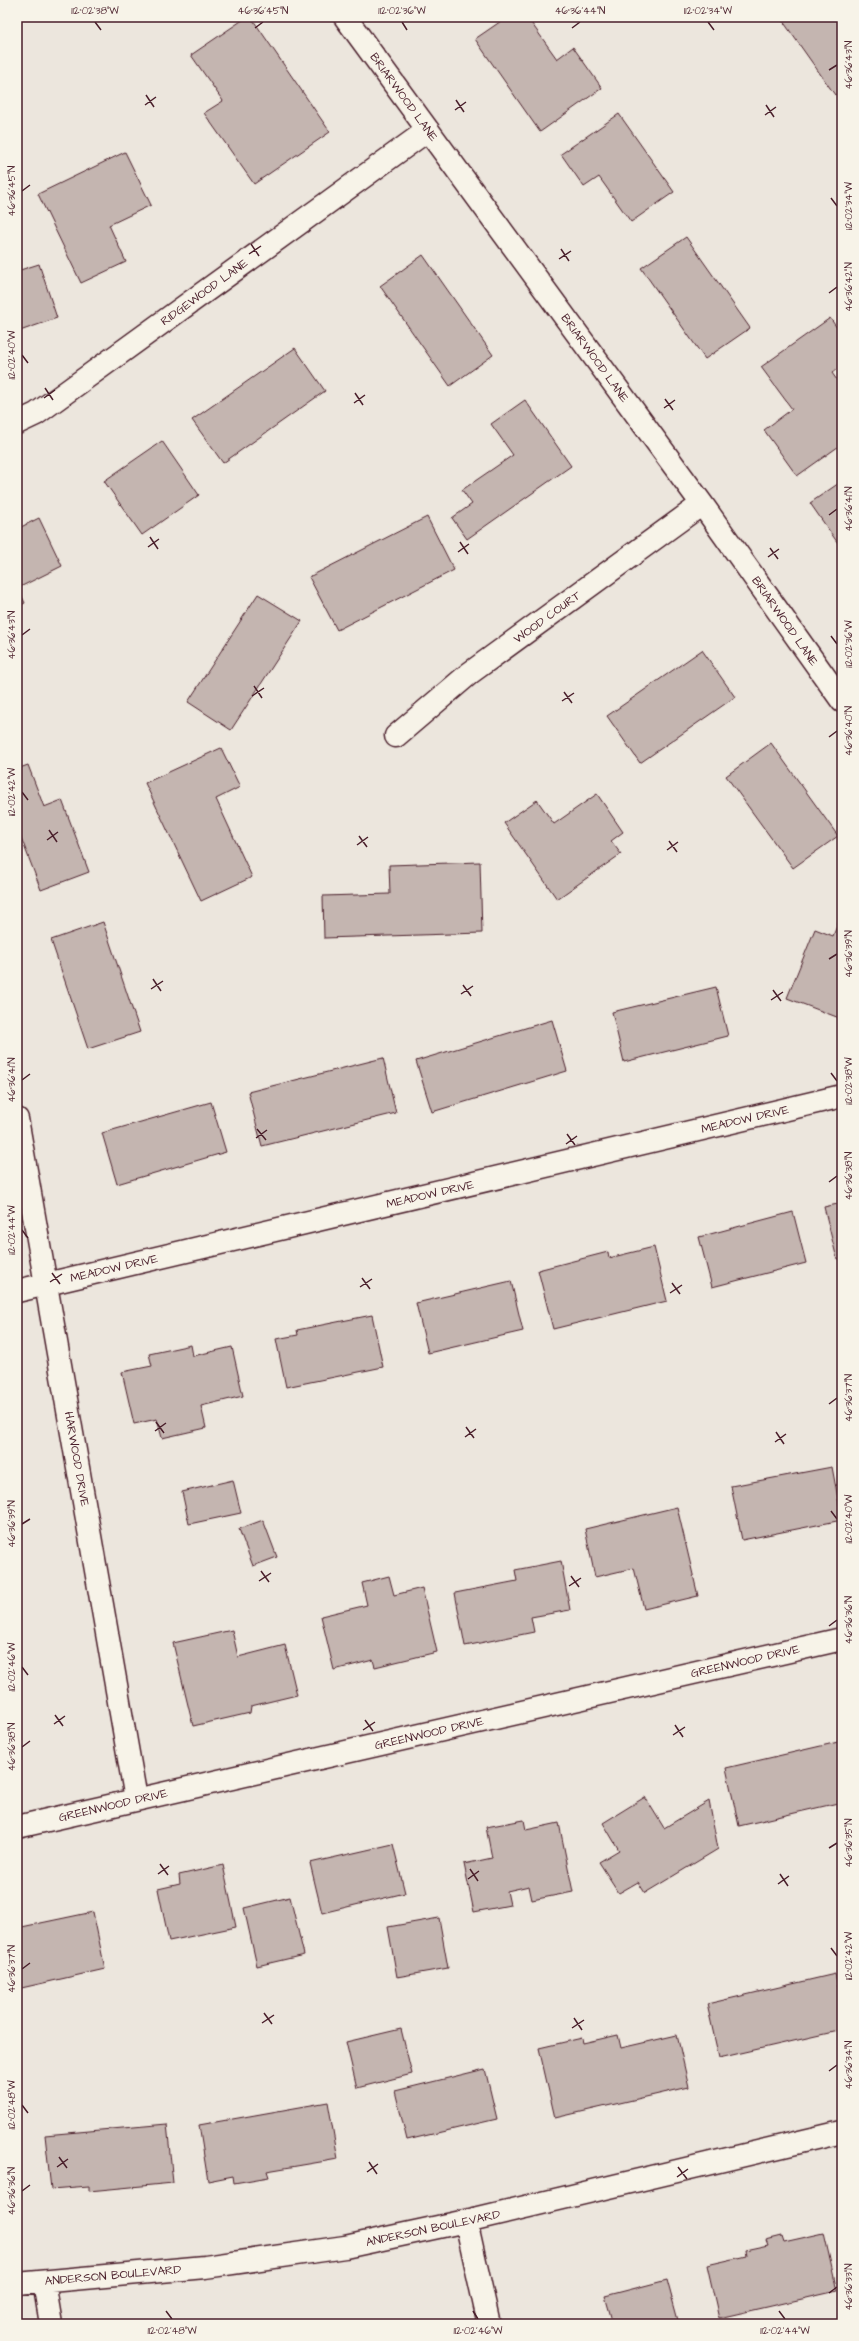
<svg xmlns="http://www.w3.org/2000/svg" width="859" height="2341" font-family="'Architects Daughter',sans-serif">
	<style>
		.building { fill: #c4b5b0; stroke: #4a1f2b }
		.lines { fill: none; stroke-linecap: round; stroke-linejoin: round }
		.street-casing { stroke: #4a1f2b; stroke-width: 25 }
		.street { stroke: #f7f3e8; stroke-width: 22 }
		.ticks { fill: none; stroke: #4a1f2b; stroke-width: 1.5 }
		.labels { text-anchor: middle; stroke-width: 3.5; stroke-linejoin: round; paint-order: stroke }
		.street-label { font-size: 12px; fill: #4a1f2b; stroke: #f7f3e8 }
		.neatline { fill: none; stroke: #4a1f2b; stroke-width: 1.5 }
		.ticks-label { font-size: 10px; text-anchor: middle; fill: #4a1f2b }
	</style>
	<rect width="100%" height="100%" fill="#ece6dd"/>
	<filter id="ink" filterUnits="userSpaceOnUse"><feTurbulence type="fractalNoise" baseFrequency=".025" numOctaves="2"/><feDisplacementMap in="SourceGraphic" scale="8" xChannelSelector="R" yChannelSelector="G"/><feConvolveMatrix kernelMatrix="1 2 1 2 8 2 1 2 1" color-interpolation-filters="sRGB"/></filter>
	<g filter="url(#ink)">
		<path class="building" d="M247 17H251L330 132 254 184 204 113 223 101 191 55Z
			M507 17H527L557 59 573 47 602 88 540 132 475 39Z
			M780 17H842V90L835 95Z
			M619 114 674 192 631 222 599 177 584 187 561 154Z
			M125 152 151 205 109 225 126 262 81 283 38 194Z
			M686 237 750 328 705 359 641 268Z
			M423 255 493 355 450 386 380 286Z
			M39 264 57 318 17 332V271Z
			M830 318 842 335V365L832 373 842 387V444L797 476 764 430 792 409 761 367Z
			M295 348 325 391 223 463 192 420Z
			M525 400 571 466 467 539 452 518 472 504 462 490 513 455 491 424Z
			M162 441 199 495 142 535 104 481Z
			M842 481V549L810 503Z
			M427 517 454 570 337 630 309 577Z
			M39 518 62 566 18 588 25 603 17 607V529Z
			M258 594 302 621 231 730 188 702Z
			M702 650 735 697 640 763 607 716Z
			M771 743 838 836 793 868 726 776Z
			M221 748 240 787 216 799 252 877 201 901 145 783Z
			M28 765 44 807 62 800 89 872 41 890 17 827V769Z
			M597 794 623 832 611 841 621 854 557 899 504 823 537 800 554 824Z
			M480 862 482 933 324 938 323 896 390 894 389 865Z
			M842 913V1019L787 998 815 929 833 936Z
			M103 922 140 1032 88 1049 51 940Z
			M716 987 728 1036 624 1062 612 1012Z
			M552 1020 567 1071 432 1112 416 1061Z
			M383 1058 396 1113 262 1146 248 1092Z
			M211 1102 226 1152 117 1184 102 1133Z
			M842 1203V1258L837 1259 824 1207Z
			M793 1212 806 1263 712 1287 699 1237Z
			M654 1247 667 1301 553 1329 538 1270 608 1252 609 1258Z
			M511 1281 523 1331 428 1353 416 1303Z
			M372 1315 383 1367 286 1387 276 1339 298 1335 297 1330Z
			M191 1345 193 1356 232 1347 243 1396 201 1406 206 1428 162 1438 157 1419 134 1424 122 1372 152 1366 149 1354Z
			M832 1467 842 1520 742 1540 731 1486Z
			M233 1480 241 1513 189 1524 182 1492Z
			M677 1507 698 1596 644 1609 634 1568 595 1577 585 1529Z
			M263 1520 277 1557 253 1566 239 1529Z
			M561 1561 570 1610 531 1617 534 1632 465 1646 455 1593 517 1581 515 1570Z
			M389 1576 394 1595 422 1588 437 1652 375 1667 373 1660 334 1670 321 1616 367 1605 362 1583Z
			M232 1630 238 1657 285 1645 297 1695 251 1706 250 1713 193 1726 173 1643Z
			M838 1742 842 1761V1802L739 1826 726 1768Z
			M645 1797 664 1828 709 1801 718 1849 645 1893 638 1882 619 1893 599 1862 619 1850 603 1823Z
			M524 1820 526 1830 559 1823 573 1892 532 1900 529 1886 507 1891 510 1905 474 1912 464 1864 492 1858 486 1827Z
			M393 1844 405 1893 322 1913 310 1863Z
			M223 1865 236 1927 169 1941 158 1889 180 1884 179 1875Z
			M290 1897 304 1955 257 1966 244 1908Z
			M93 1912 105 1969 17 1989V1928Z
			M439 1918 448 1968 397 1977 388 1927Z
			M835 1974 842 2002V2030L719 2058 707 2004Z
			M401 2029 412 2074 357 2088 346 2042Z
			M618 2035 621 2048 677 2035 689 2087 555 2118 539 2048 582 2038 583 2043Z
			M485 2069 497 2119 407 2140 395 2091Z
			M328 2102 338 2159 267 2171 269 2177 234 2183 233 2176 208 2181 199 2125Z
			M167 2124 173 2183 89 2191V2186L51 2189 45 2135Z
			M824 2233 837 2291 719 2318 707 2265 746 2256 745 2250 768 2245 766 2240 782 2236 784 2242Z
			M667 2280 679 2324H613L605 2296Z"/>
		<g class="lines">
			<g class="street-casing">
				<path id="street" d="M345 17 702 504 842 701
					M17 423 36 414 428 130
					M396 736 470 673 702 504
					M17 1119 136 1799
					M17 1291 842 1096
					M17 1827 842 1639
					M466 2221 489 2324
					M44 2282 51 2324
					M17 2284 205 2267 345 2247 466 2221 842 2132"/>
			</g>
			<use href="#street" class="street"/>
		</g>
	</g>
	<path class="ticks" d="M95 22 101 30M402 22 407 30M708 22 714 30M255 28 263 22M572 28 580 22M829 70 837 65M146 95 154 107M456 100 464 112M145 105 156 97M766 105 774 117M455 110 466 102M765 115 776 107M22 191 30 185M831 198 837 206M251 244 259 256M561 249 569 261M249 254 261 246M559 259 571 251M829 293 837 287M22 355 28 363M45 388 53 400M355 393 363 405M44 398 55 390M665 399 673 410M354 403 365 395M664 408 675 400M829 515 837 509M150 537 158 549M460 542 468 554M148 547 159 539M770 548 778 559M458 552 469 544M768 557 779 549M22 635 30 629M831 636 837 644M254 686 262 698M564 692 572 703M252 696 264 688M562 701 574 693M829 737 837 731M22 792 28 800M49 830 57 842M359 836 367 847M47 840 58 832M669 841 677 852M357 845 368 837M667 850 678 842M829 959 837 954M153 979 161 991M463 985 471 996M151 989 163 981M773 990 781 1001M461 994 473 986M771 1000 783 992M831 1073 837 1081M22 1080 30 1074M257 1129 266 1140M567 1134 575 1145M256 1138 267 1130M566 1144 577 1136M829 1182 837 1176M22 1230 28 1238M52 1273 60 1284M362 1278 370 1289M50 1282 62 1274M672 1283 680 1294M360 1287 372 1279M670 1293 682 1285M829 1404 837 1398M156 1422 164 1433M466 1427 474 1438M155 1431 166 1423M776 1432 784 1444M465 1437 476 1429M775 1442 786 1434M831 1511 837 1519M22 1524 30 1519M261 1571 269 1582M571 1576 579 1587M259 1581 271 1573M569 1586 581 1578M829 1626 837 1620M22 1667 28 1675M55 1715 63 1726M365 1720 373 1731M54 1724 65 1716M675 1725 683 1737M363 1730 375 1722M673 1735 685 1727M22 1747 30 1741M829 1848 837 1843M160 1864 168 1875M470 1869 478 1881M158 1874 169 1866M780 1874 788 1886M468 1879 479 1871M778 1884 789 1876M831 1948 837 1956M22 1969 30 1963M264 2013 272 2024M574 2018 582 2030M262 2023 274 2015M572 2028 584 2020M829 2071 837 2065M22 2105 28 2113M59 2157 67 2168M369 2162 377 2174M57 2167 68 2159M678 2167 687 2179M367 2172 378 2164M677 2177 688 2169M22 2191 30 2185M829 2293 837 2287M166 2311 172 2319M473 2311 478 2319M779 2311 785 2319"/>
	<g class="labels">
		<g class="street-label">
			<text transform="translate(404 97) rotate(54)" y="4">BRIARWOOD LANE</text>
			<text transform="translate(204 292) rotate(-36)" y="4">RIDGEWOOD LANE</text>
			<text transform="translate(595 358) rotate(54)" y="4">BRIARWOOD LANE</text>
			<text transform="translate(547 617) rotate(-36)" y="4">WOOD COURT</text>
			<text transform="translate(785 621) rotate(55)" y="4">BRIARWOOD LANE</text>
			<text transform="translate(745 1119) rotate(-13)" y="4">MEADOW DRIVE</text>
			<text transform="translate(430 1194) rotate(-13)" y="4">MEADOW DRIVE</text>
			<text transform="translate(114 1268) rotate(-13)" y="4">MEADOW DRIVE</text>
			<text transform="translate(77 1459) rotate(80)" y="4">HARWOOD DRIVE</text>
			<text transform="translate(745 1661) rotate(-13)" y="4">GREENWOOD DRIVE</text>
			<text transform="translate(429 1733) rotate(-13)" y="4">GREENWOOD DRIVE</text>
			<text transform="translate(113 1805) rotate(-13)" y="4">GREENWOOD DRIVE</text>
			<text transform="translate(433 2228) rotate(-12)" y="4">ANDERSON BOULEVARD</text>
			<text transform="translate(113 2275) rotate(-5)" y="4">ANDERSON BOULEVARD</text>
		</g>
	</g>
	<rect width="859" height="2341" fill="none" stroke="#f7f3e8" stroke-width="44"/>
	<rect x="22" y="22" width="815" height="2297" class="neatline"/>
	<g class="ticks-label">
		<text x="95" y="14">112°02'38"W</text>
		<text x="263" y="14">46°36'45"N</text>
		<text x="402" y="14">112°02'36"W</text>
		<text x="580" y="14">46°36'44"N</text>
		<text x="708" y="14">112°02'34"W</text>
		<text transform="translate(848 65) rotate(-90)" y="4">46°36'43"N</text>
		<text transform="translate(11 191) rotate(-90)" y="4">46°36'45"N</text>
		<text transform="translate(848 206) rotate(-90)" y="4">112°02'34"W</text>
		<text transform="translate(848 287) rotate(-90)" y="4">46°36'42"N</text>
		<text transform="translate(11 355) rotate(-90)" y="4">112°02'40"W</text>
		<text transform="translate(848 509) rotate(-90)" y="4">46°36'41"N</text>
		<text transform="translate(11 635) rotate(-90)" y="4">46°36'43"N</text>
		<text transform="translate(848 644) rotate(-90)" y="4">112°02'36"W</text>
		<text transform="translate(848 731) rotate(-90)" y="4">46°36'40"N</text>
		<text transform="translate(11 792) rotate(-90)" y="4">112°02'42"W</text>
		<text transform="translate(848 954) rotate(-90)" y="4">46°36'39"N</text>
		<text transform="translate(11 1080) rotate(-90)" y="4">46°36'41"N</text>
		<text transform="translate(848 1081) rotate(-90)" y="4">112°02'38"W</text>
		<text transform="translate(848 1176) rotate(-90)" y="4">46°36'38"N</text>
		<text transform="translate(11 1230) rotate(-90)" y="4">112°02'44"W</text>
		<text transform="translate(848 1398) rotate(-90)" y="4">46°36'37"N</text>
		<text transform="translate(848 1519) rotate(-90)" y="4">112°02'40"W</text>
		<text transform="translate(11 1524) rotate(-90)" y="4">46°36'39"N</text>
		<text transform="translate(848 1620) rotate(-90)" y="4">46°36'36"N</text>
		<text transform="translate(11 1667) rotate(-90)" y="4">112°02'46"W</text>
		<text transform="translate(11 1747) rotate(-90)" y="4">46°36'38"N</text>
		<text transform="translate(848 1843) rotate(-90)" y="4">46°36'35"N</text>
		<text transform="translate(848 1956) rotate(-90)" y="4">112°02'42"W</text>
		<text transform="translate(11 1969) rotate(-90)" y="4">46°36'37"N</text>
		<text transform="translate(848 2065) rotate(-90)" y="4">46°36'34"N</text>
		<text transform="translate(11 2105) rotate(-90)" y="4">112°02'48"W</text>
		<text transform="translate(11 2191) rotate(-90)" y="4">46°36'36"N</text>
		<text transform="translate(848 2287) rotate(-90)" y="4">46°36'33"N</text>
		<text x="172" y="2334">112°02'48"W</text>
		<text x="478" y="2334">112°02'46"W</text>
		<text x="785" y="2334">112°02'44"W</text>
	</g>
</svg>
